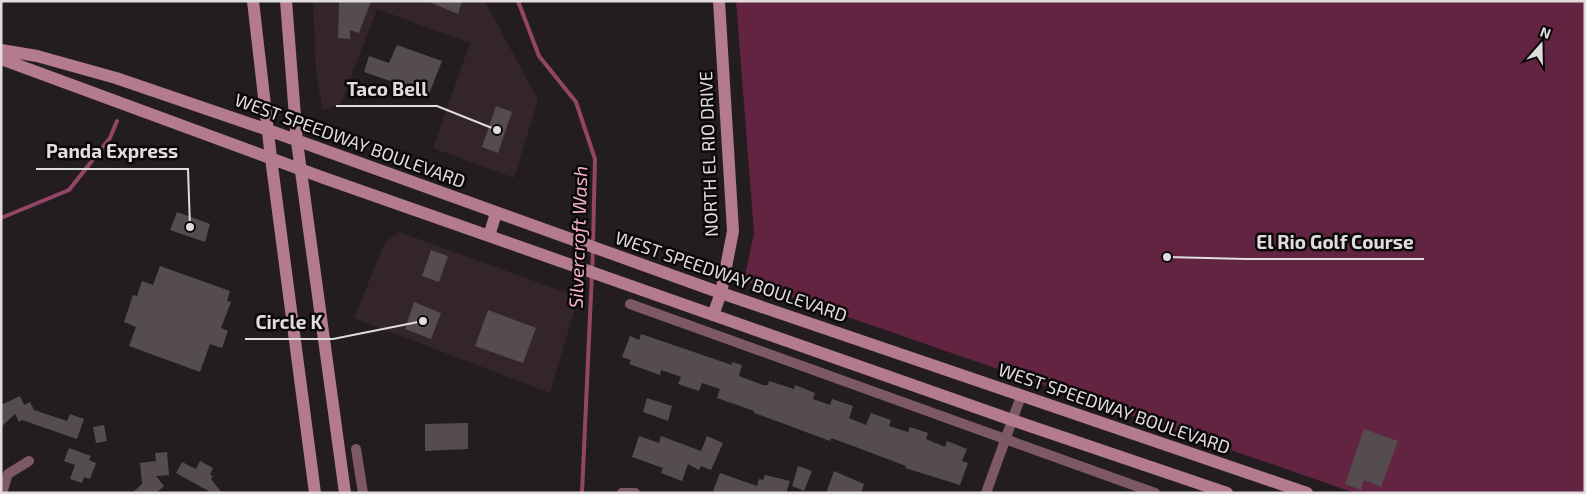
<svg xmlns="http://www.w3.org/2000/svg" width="1586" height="494" font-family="'Exo 2',sans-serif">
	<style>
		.built { fill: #33252a }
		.green { fill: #622441 }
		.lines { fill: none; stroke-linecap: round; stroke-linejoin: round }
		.stream { stroke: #934567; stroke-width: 4 }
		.building { fill: #544c4f }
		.street { stroke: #7d5967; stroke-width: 10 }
		.secondary { stroke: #b37a90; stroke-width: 12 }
		.labels { text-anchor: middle; stroke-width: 5; stroke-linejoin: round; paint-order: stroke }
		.street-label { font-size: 18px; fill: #e1dcde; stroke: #0b0809 }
		.water-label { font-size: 19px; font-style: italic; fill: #f5b1cb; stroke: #0b0809 }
		.leader { fill: none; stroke: #e1dcde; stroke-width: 2 }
		.callout-dot { fill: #e1dcde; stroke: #0b0809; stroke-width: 2 }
		.callout-label { font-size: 19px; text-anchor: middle; font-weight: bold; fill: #e1dcde; stroke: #0b0809; stroke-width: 5; stroke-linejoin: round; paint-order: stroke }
	</style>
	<rect width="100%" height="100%" fill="#241d1f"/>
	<path class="built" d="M313 1H485L538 100 514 178 433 148 470 43 377 9 341 103 323 111 316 73Z
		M399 232 567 293 574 311 550 393 354 318 383 247 388 240Z"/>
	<path class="green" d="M736 1H1585V493H1355L744 281 754 233Z"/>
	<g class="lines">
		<path class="stream" d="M518 1 539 56 576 102 595 159 593 243
			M1 218 69 190 110 138 117 121
			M582 493 593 250"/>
	</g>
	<path class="building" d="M339 1H371L359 33 350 30V39L338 38Z
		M427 1H462L458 14Z
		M397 45 442 61 429 94 364 72 369 56 389 63Z
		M496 106 512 112 498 153 482 147Z
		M177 212 210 224 205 242 170 230Z
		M431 250 448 256 439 282 422 276Z
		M160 266 230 291 227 301 231 302 221 328 228 331 222 348 210 344 200 372 129 346 136 327 124 322 133 295 137 296 142 281 153 285Z
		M414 302 441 313 431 339 405 329Z
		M488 310 536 328 523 363 475 346Z
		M641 334 732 365V362L742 365 739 376 763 385H768L769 381 794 389 795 385 815 393 813 399 830 405 832 399 853 406 849 418 866 425 871 413 891 420 889 426 908 432 910 427 928 433 926 439 945 447 947 441 967 449 962 461 968 463 960 485 905 468 906 466 853 446 831 438 830 441 771 419 754 413V411L717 398 720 389 702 383 699 391 678 384 681 377 661 370 660 375 629 364 631 360 622 357 630 336 639 340Z
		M20 396 24 405 30 402 34 410 67 421 70 414 84 419 77 439 22 420 19 422 15 414 1 427V405Z
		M647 398 672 406 668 421 643 412Z
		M468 423V449L425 451V424Z
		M104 425 107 441 96 443 93 427Z
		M1364 429 1398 441 1381 487 1364 480 1361 490 1345 484Z
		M639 436 659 443 661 436 701 451 707 436 723 443 711 470 701 466 699 470 688 464 682 481 661 473 663 468 632 457Z
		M69 448 91 456 89 460 96 463 90 479 84 477 82 483 70 479 75 465 64 461Z
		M167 452 169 475 156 476 164 486 156 493H132L142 484 140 463 156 461 155 453Z
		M200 461 213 468 210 475 213 476 211 479 222 493H212L176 473 182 462 196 469Z
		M798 466 812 471 804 491 792 486Z
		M834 471 864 484 861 493H826Z
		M720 473 757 486 759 479 763 480 765 475 790 481 786 493H718L713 491Z"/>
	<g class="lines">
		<path class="street" d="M630 304 1155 493
			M356 449 363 493
			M2 493 8 474 29 461
			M622 493H635
			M986 493 1021 396"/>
		<path class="secondary" d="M253 1 271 158 315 493
			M286 1 297 142 345 493
			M1 50 37 56 116 78 268 130 721 293 1307 493
			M1 59 324 178 1012 420 1227 493
			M489 236 496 213
			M713 315 721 293 733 231 719 1"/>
	</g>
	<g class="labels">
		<g class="street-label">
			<text transform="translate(350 141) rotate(20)" y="6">WEST SPEEDWAY BOULEVARD</text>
			<text transform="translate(709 154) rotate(-92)" y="6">NORTH EL RIO DRIVE</text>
			<text transform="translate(731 277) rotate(19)" y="6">WEST SPEEDWAY BOULEVARD</text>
			<text transform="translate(1114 409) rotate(19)" y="6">WEST SPEEDWAY BOULEVARD</text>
		</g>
		<g class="water-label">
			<text transform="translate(578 237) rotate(-88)" y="7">Silvercroft Wash</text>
		</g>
	</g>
	<path class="leader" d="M497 130L437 106H336M190 227L188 169H36M1167 257L1246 259H1424M423 321L333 339H245"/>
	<g class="callout-dot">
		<circle cx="497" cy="130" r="5"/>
		<circle cx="190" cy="227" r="5"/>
		<circle cx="1167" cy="257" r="5"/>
		<circle cx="423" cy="321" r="5"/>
	</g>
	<g class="callout-label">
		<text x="387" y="96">Taco Bell</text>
		<text x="112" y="158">Panda Express</text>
		<text x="1335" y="249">El Rio Golf Course</text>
		<text x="289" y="329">Circle K</text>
	</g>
	<rect width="1586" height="494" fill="none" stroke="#e1dcde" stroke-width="5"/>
	<g transform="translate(1541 45) rotate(20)" stroke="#0b0809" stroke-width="4" paint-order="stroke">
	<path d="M0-4L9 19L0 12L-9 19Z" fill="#e1dcde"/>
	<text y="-8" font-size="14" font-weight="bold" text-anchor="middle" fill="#e1dcde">N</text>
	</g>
</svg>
